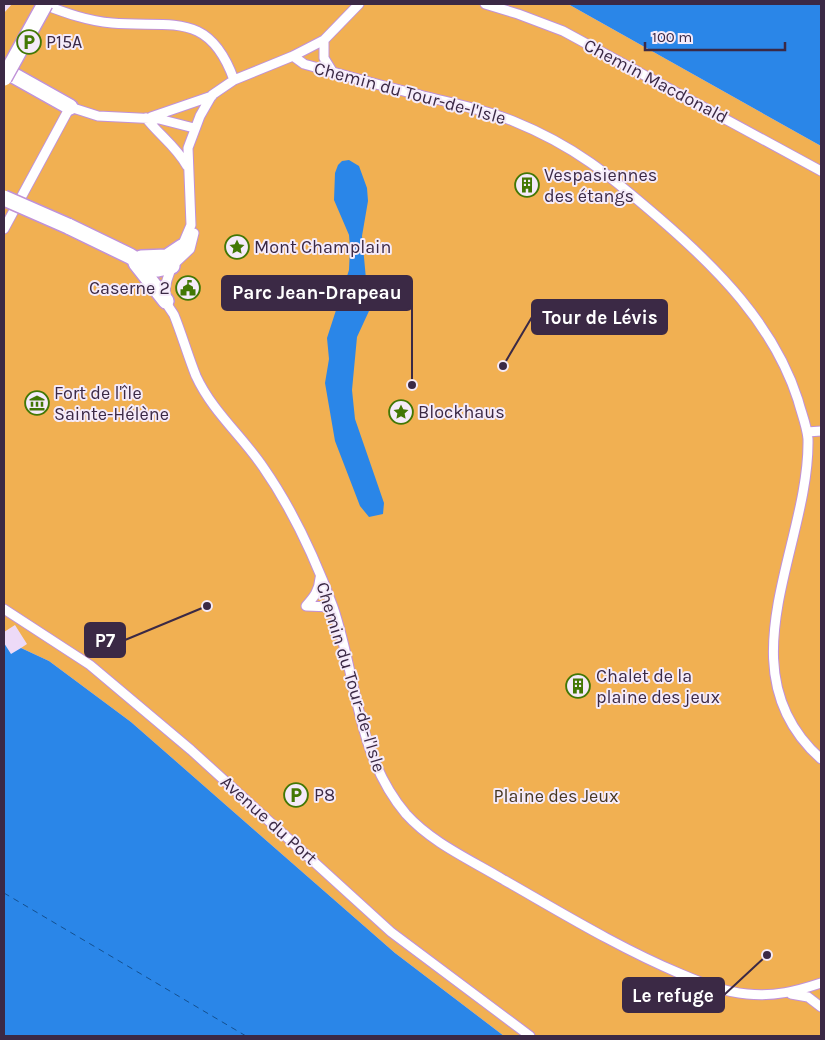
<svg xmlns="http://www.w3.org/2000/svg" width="825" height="1040" font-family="Karla,sans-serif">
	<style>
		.green { fill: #f1b052 }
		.water { fill: #2a86e8 }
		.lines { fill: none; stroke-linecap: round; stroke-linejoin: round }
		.ferry { stroke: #14508f; stroke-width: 1; stroke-dasharray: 6 5; stroke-linecap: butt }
		.minor-casing { stroke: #c092d8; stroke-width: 11 }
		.primary-casing { stroke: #c092d8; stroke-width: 18 }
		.minor { stroke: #fff; stroke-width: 9 }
		.primary { stroke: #fff; stroke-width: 15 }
		.primary-bridge-casing { stroke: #c092d8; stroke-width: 18; stroke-linecap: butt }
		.primary-bridge { stroke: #fff; stroke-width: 15 }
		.labels { text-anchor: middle; stroke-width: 4; stroke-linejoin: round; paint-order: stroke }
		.poi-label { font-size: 18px; fill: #3b2945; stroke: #f5ebfa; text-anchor: start }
		.street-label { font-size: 18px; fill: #3b2945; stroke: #f5ebfa }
		.park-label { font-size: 18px; fill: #463621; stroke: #f5ebfa }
		.leader { fill: none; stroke: #3b2945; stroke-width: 2 }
		.callout-dot { fill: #3b2945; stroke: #f5ebfa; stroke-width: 2 }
		.callout { fill: #3b2945; stroke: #3b2945; stroke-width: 2 }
		.callout-label { font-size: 19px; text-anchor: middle; font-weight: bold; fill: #fff }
	</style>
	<rect width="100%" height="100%" fill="#eddaf7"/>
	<path class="green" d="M12 4H568L821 146V1036H504L395 953 131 722 49 661 21 648 27 644 15 625 4 632V13Z"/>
	<path class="water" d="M568 4H821V146Z
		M349 160 359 166 367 188 368 201 362 236 369 311 357 337 352 390 355 419 384 503 383 514 369 517 360 506 335 441 325 383 329 359 327 338 349 270 350 248 349 235 334 200 335 173 338 165 342 161Z
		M4 643 11 654 21 648 49 661 131 722 395 953 504 1036H4Z"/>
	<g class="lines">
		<path class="ferry" d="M4 893 246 1036"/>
		<g class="minor-casing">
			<path id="minor" d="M42 4C66 13 87 21 112 23 171 28 209 10 234 80
				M485 4 518 14 563 31 821 171
				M324 40V58L332 71
				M293 56 304 64C343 75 381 86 420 95 451 103 484 109 513 121 575 146 609 175 659 218 717 268 774 325 798 400 801 412 807 426 808 439 810 546 721 670 821 759
				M151 117 212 96
				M146 118C159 135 176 146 187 166
				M4 229 70 107 98 116 159 119 194 128
				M180 251 191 225 188 148 200 116 212 95 234 80 293 56 324 40 359 4
				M173 265C168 275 163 289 166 301 167 306 172 311 174 315 182 335 188 356 196 376 212 411 242 436 263 467 293 510 315 558 333 607 357 677 356 755 406 814 432 843 471 860 504 880 562 913 619 948 681 974 702 983 724 992 747 994 774 997 797 991 821 983
				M172 266 190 249 194 233
				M807 432 821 431
				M306 606C314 597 319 591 320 578
				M306 606 332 607
				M4 609 90 665 191 750 391 932 530 1036
				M791 994 808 997 821 1007"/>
		</g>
		<g class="primary-casing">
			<path id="primary" d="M4 70 70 107
				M68 226 130 256 149 268 158 269 172 266
				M141 258 167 257 182 247
				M136 263 166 301"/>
		</g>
		<use href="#minor" class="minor"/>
		<use href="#primary" class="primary"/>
		<g class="primary-bridge-casing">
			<path id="primary-bridge" d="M4 78 45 4
				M4 198 68 226"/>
		</g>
		<use href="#primary-bridge" class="primary-bridge"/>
	</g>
	<defs>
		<g id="parking-ring" transform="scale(1.25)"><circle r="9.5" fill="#f5ebfa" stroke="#427705" stroke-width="1.5"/><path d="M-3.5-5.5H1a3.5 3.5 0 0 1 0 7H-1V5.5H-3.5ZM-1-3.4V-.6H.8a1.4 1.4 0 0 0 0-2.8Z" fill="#427705"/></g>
		<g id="building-ring" transform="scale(1.25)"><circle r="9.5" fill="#f5ebfa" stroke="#427705" stroke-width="1.5"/><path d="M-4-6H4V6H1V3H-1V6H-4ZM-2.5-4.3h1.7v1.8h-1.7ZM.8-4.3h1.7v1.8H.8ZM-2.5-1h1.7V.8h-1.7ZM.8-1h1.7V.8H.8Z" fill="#427705"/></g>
		<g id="sight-ring" transform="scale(1.25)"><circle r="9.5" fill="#f5ebfa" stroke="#427705" stroke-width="1.5"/><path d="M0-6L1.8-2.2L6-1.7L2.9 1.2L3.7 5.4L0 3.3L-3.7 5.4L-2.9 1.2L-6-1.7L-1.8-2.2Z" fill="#427705"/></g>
		<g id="civic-ring" transform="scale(1.25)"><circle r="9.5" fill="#f5ebfa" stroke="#427705" stroke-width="1.5"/><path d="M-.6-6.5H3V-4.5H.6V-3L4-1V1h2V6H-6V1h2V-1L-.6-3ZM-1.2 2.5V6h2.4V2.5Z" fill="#427705"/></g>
		<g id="museum-ring" transform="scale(1.25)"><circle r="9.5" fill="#f5ebfa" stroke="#427705" stroke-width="1.5"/><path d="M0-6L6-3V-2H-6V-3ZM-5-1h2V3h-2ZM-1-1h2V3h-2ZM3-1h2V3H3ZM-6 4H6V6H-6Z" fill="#427705"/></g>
	</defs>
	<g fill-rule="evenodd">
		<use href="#parking-ring" x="29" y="42"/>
		<use href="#building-ring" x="527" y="185"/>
		<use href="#sight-ring" x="237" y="247"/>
		<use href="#civic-ring" x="188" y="288"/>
		<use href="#museum-ring" x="37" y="403"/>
		<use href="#sight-ring" x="401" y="412"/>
		<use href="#building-ring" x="578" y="686"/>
		<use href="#parking-ring" x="296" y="795"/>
	</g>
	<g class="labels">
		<g class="poi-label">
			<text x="46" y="48">P15A</text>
			<text x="544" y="181">Vespasiennes<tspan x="544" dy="21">des étangs</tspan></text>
			<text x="254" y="253">Mont Champlain</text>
			<text x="170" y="294" text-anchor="end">Caserne 2</text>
			<text x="54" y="399">Fort de l'île<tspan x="54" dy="21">Sainte-Hélène</tspan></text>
			<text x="418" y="418">Blockhaus</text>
			<text x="596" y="682">Chalet de la<tspan x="596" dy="21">plaine des jeux</tspan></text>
			<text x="314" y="801">P8</text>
		</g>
		<g class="street-label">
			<text transform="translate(656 81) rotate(28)" y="6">Chemin Macdonald</text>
			<text transform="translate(410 93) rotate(15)" y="6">Chemin du Tour-de-l'Isle</text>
			<text transform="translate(351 677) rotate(73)" y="6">Chemin du Tour-de-l'Isle</text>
			<text transform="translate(269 820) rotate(42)" y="6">Avenue du Port</text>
		</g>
		<g class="park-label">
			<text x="556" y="802">Plaine des Jeux</text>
		</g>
	</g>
	<path class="leader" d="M412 385L412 293M503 366L532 317M207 606L125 640M767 955L724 995"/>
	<g class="callout-dot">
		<circle cx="412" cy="385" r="5"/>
		<circle cx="503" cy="366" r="5"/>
		<circle cx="207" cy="606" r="5"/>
		<circle cx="767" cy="955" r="5"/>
	</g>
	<g class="callout">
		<rect x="222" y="276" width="190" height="34" rx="5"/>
		<rect x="532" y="300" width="135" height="34" rx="5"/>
		<rect x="85" y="623" width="40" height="34" rx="5"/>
		<rect x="623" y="978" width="101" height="34" rx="5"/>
	</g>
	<g class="callout-label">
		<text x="317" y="299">Parc Jean-Drapeau</text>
		<text x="600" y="324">Tour de Lévis</text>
		<text x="105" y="647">P7</text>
		<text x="673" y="1002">Le refuge</text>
	</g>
	<rect width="825" height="1040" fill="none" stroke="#3b2945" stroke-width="10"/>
	<path d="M645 42v8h140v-8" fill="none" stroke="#3b2945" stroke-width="2.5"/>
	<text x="652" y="42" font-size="15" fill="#3b2945" stroke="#f5ebfa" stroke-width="4" paint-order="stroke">100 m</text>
</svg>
